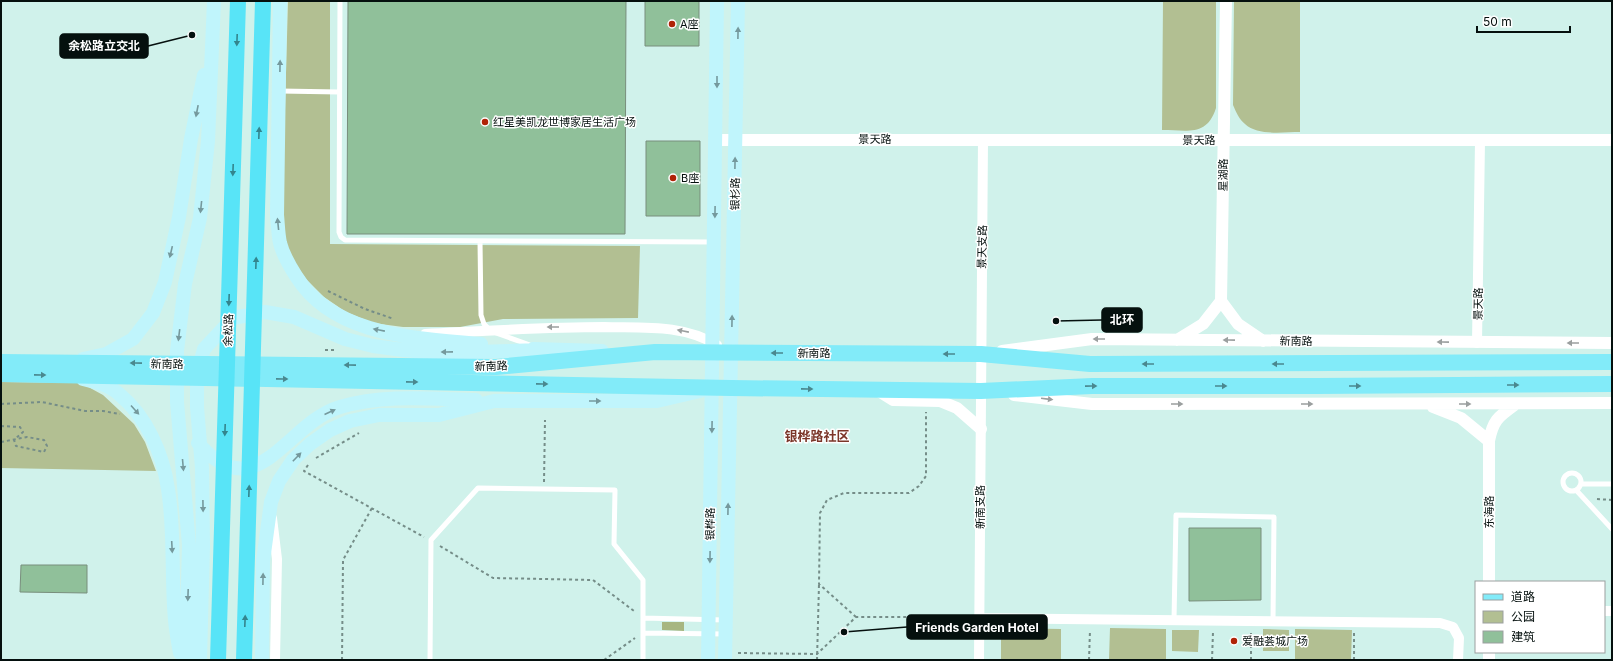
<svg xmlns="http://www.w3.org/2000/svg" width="1613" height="661" font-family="Inter,'Noto Sans SC',sans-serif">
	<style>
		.green { fill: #b2bf92 }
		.forest { fill: #a7b681 }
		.building { fill: #90c09a; stroke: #788e7c }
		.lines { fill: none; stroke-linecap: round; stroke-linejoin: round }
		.path { stroke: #758d88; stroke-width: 2; stroke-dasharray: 3 3; stroke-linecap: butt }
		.service { stroke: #fff; stroke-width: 5 }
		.minor { stroke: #fff; stroke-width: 10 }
		.tertiary { stroke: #fff; stroke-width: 12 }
		.secondary { stroke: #c0f5fc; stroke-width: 14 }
		.primary { stroke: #82ebf9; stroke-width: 16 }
		.trunk { stroke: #58e4f7; stroke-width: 16 }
		.oneway { fill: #75999d }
		.oneway2 { fill: #33858e }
		.oneway3 { fill: #9b9f9f }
		.oneway4 { fill: #4a888f }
		.poi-dot { fill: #b02307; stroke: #fff; stroke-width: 1.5 }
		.labels { text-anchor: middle; stroke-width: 3; stroke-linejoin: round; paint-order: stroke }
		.poi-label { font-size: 11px; fill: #05100e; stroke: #fff; text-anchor: start }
		.street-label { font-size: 11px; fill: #05100e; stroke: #fff }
		.quarter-label { font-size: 13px; font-weight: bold; fill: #7b3629; stroke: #fff }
		.leader { fill: none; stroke: #05100e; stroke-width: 1.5 }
		.callout-dot { fill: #05100e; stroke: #fff; stroke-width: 1.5 }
		.callout { fill: #05100e; stroke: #05100e; stroke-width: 1.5 }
		.callout-label { font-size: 12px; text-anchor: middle; font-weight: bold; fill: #fff }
	</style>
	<rect width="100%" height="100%" fill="#d0f2eb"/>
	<path class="green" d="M288 1H330V244L640 246 638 318 503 319 460 327H403L373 323 346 312 324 297 306 279 293 260 285 241 282 217Z
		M1163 1H1216V108C1207 137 1187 130 1162 130Z
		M1234 1H1300V132C1283 132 1258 136 1245 124 1239 119 1236 112 1233 105Z
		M1 382 81 383 103 395 134 424 145 442 156 471 1 468Z
		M1001 628 1061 629V660H1001Z
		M1110 628 1166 629V660H1109Z
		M1263 629 1289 630V651H1263Z
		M1295 629 1352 630 1351 660H1295Z
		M1172 630H1199L1198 652 1172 651Z"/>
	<path class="forest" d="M662 622H684V631L662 630Z"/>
	<path class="building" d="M348 1H626L625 234H347Z
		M645 1H699V46H645Z
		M646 141H700V216H646Z
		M1189 528H1261V600L1189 601Z
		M21 565H87V593L20 592Z"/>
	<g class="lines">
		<path class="path" d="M328 291 365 309 394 319
			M325 350H335
			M1 404 42 402 85 411H103L120 414
			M1 426 20 427 23 432 15 439
			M1 442 27 437 44 440 47 446 44 452 16 446 14 440
			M316 458 359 433
			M308 465 304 471 424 537
			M544 482 545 420
			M1597 499 1612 500
			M440 546 493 578 593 580 634 611
			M856 617 819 584 820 513 827 500 844 493H909L919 486 926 476V412
			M738 653 817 654 856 617H969
			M342 660 343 560 372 508
			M604 660 635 638
			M817 660 819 584
			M1089 660 1090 630
			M1212 660 1213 632
			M1251 660V632
			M1354 660V633"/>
		<path class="service" d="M340 1 339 232 341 237 345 240 713 242
			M280 91 339 92
			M480 241 481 315 484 324 489 329
			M496 333 530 345
			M1563 482a9 9 0 1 1 18 0a9 9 0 1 1-18 0Z
			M1581 484H1612
			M1576 490 1612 529
			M643 618 725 620
			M1174 620 1176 515 1274 517 1273 621
			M643 633 725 634
			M430 660 431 540 478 488 615 490 614 544 643 580V660"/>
		<path class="minor" d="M425 334C485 331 544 327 604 327 643 328 683 324 717 345
			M1477 343 1480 141
			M272 518 277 559 275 660
			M1604 611H1612
			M980 618 1440 623 1453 627 1459 638 1458 660
			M979 660 983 139"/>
		<path class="tertiary" d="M716 140H1612
			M1221 301 1226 1
			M1221 301 1238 324 1263 341
			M1177 340 1203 324 1221 301
			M1002 351 1092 339 1612 343
			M877 390 893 400 940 401 957 408 981 429
			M1014 395 1092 404 1612 403
			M1433 407 1461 418 1489 441
			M1489 582V441C1493 420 1498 417 1516 404
			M1489 660V652"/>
		<path class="secondary" d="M280 1 277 215C278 224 278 234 280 243 283 255 289 265 296 276 334 337 417 338 481 344
			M533 349 602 351
			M83 359 106 354 133 339 153 313 165 282 179 217 191 139 204 75
			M83 379C96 382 109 385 119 394 147 417 163 454 168 489 175 532 171 577 175 620 176 631 178 642 180 653
			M198 443C257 511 286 423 340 407 385 394 431 399 476 400
			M186 660 189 545 177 402V351L185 284 200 218 208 141 214 1
			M200 660 203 546 202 468 197 407V375L204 349 233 318 265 312 294 317 345 339 373 346 403 350 437 353 542 350
			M262 660 263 561 271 502 279 481 293 460 310 444 330 430 350 421 379 415H439L494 401H657L700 391
			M708 660 717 1
			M725 660 738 1"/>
		<path class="primary" d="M1 362 496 367 655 352 981 354 1090 364 1612 362
			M1 374 731 388 981 391 1092 386H1316L1612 384"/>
		<path class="trunk" d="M218 660 238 1
			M244 660 263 1"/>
	</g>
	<defs><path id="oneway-solid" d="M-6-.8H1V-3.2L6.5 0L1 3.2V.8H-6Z"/></defs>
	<g class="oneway">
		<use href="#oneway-solid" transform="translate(738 33) rotate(-89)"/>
		<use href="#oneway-solid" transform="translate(280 66) rotate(-89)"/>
		<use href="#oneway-solid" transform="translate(717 82) rotate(90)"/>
		<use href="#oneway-solid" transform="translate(197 111) rotate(101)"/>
		<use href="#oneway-solid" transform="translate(735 163) rotate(-89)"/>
		<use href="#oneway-solid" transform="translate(201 207) rotate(96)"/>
		<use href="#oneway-solid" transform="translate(715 212) rotate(91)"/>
		<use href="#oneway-solid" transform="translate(278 224) rotate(-96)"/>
		<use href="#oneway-solid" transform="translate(171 252) rotate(103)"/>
		<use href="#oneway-solid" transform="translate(732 321) rotate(-89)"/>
		<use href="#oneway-solid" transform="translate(379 330) rotate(-169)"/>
		<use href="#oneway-solid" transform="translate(179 335) rotate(97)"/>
		<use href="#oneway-solid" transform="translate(447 352) rotate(179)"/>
		<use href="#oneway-solid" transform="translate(595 401)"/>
		<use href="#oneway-solid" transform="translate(135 410) rotate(48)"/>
		<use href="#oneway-solid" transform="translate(330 412) rotate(-24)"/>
		<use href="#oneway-solid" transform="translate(712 427) rotate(91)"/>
		<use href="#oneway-solid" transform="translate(297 457) rotate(-46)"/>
		<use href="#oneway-solid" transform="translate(183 465) rotate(85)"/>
		<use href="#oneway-solid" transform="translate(203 506) rotate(89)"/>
		<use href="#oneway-solid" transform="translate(728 509) rotate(-89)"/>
		<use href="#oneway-solid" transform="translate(172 547) rotate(87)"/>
		<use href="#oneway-solid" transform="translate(710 557) rotate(91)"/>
		<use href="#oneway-solid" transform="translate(263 579) rotate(-89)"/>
		<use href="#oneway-solid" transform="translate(188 595) rotate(92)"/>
	</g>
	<g class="oneway2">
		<use href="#oneway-solid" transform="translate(237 40) rotate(92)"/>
		<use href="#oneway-solid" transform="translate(259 133) rotate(-88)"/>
		<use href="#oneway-solid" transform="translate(233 170) rotate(92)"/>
		<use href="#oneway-solid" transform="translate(256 263) rotate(-88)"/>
		<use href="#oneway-solid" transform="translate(229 300) rotate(92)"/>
		<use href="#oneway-solid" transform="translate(225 430) rotate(92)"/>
		<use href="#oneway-solid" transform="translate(249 491) rotate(-88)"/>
		<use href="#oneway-solid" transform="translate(245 621) rotate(-88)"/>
	</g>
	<g class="oneway3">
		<use href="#oneway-solid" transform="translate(553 327) rotate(-180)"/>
		<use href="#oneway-solid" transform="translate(683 331) rotate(-169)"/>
		<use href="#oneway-solid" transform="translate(1099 339) rotate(-180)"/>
		<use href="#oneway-solid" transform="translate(1229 340) rotate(-179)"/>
		<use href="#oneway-solid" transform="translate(1443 342) rotate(-179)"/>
		<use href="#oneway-solid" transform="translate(1573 343) rotate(180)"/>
		<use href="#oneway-solid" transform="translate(1047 399) rotate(7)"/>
		<use href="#oneway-solid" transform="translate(1177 404)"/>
		<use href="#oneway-solid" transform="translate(1307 404)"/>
		<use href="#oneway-solid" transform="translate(1465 404)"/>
	</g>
	<g class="oneway4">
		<use href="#oneway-solid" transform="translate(777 353) rotate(-180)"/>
		<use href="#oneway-solid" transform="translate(949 354) rotate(-180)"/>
		<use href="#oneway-solid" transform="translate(136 363) rotate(-179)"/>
		<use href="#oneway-solid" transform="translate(1148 364) rotate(180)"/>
		<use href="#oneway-solid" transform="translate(1278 364) rotate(180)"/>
		<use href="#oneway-solid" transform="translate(350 365) rotate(-179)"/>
		<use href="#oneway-solid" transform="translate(40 375) rotate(1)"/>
		<use href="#oneway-solid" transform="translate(282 379) rotate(1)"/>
		<use href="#oneway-solid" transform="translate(412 382) rotate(1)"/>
		<use href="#oneway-solid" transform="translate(542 384) rotate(1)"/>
		<use href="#oneway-solid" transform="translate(1513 385)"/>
		<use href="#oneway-solid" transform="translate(1091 386) rotate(-1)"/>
		<use href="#oneway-solid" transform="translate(1221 386)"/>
		<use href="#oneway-solid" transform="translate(1355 386)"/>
		<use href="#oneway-solid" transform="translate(807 389) rotate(1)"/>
	</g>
	<g class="poi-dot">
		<circle cx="672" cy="24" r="4"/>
		<circle cx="485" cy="122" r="4"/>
		<circle cx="673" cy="178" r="4"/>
		<circle cx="1234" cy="641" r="4"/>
	</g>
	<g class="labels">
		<g class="poi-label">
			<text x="680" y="28">A座</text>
			<text x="493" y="126">红星美凯龙世博家居生活广场</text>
			<text x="681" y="182">B座</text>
			<text x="1242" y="645">爱融荟城广场</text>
		</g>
		<g class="street-label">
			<text x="875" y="143">景天路</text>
			<text x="1199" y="144">景天路</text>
			<text transform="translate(1223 175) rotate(-89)" y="4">星湖路</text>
			<text transform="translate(735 194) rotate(-89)" y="4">银杉路</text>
			<text transform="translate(982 247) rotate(-89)" y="4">景天支路</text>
			<text transform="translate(1478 304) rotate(-89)" y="4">景天路</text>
			<text transform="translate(228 330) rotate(-88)" y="4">余松路</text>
			<text transform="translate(1296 341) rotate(1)" y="4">新南路</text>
			<text x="814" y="357">新南路</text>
			<text transform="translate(167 364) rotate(1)" y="4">新南路</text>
			<text transform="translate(491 366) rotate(-2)" y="4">新南路</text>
			<text transform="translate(980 507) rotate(-90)" y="4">新南支路</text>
			<text transform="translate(1489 512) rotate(-90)" y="4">东海路</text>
			<text transform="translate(710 524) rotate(-89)" y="4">银桦路</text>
		</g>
		<g class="quarter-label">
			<text x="817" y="441">银桦路社区</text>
		</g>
	</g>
	<path class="leader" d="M192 35L148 46M1056 321L1102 320M844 632L907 627"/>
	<g class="callout-dot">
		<circle cx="192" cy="35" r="4"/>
		<circle cx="1056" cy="321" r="4"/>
		<circle cx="844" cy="632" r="4"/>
	</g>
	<g class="callout">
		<rect x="60" y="34" width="88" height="24" rx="4"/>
		<rect x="1102" y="308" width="40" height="24" rx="4"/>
		<rect x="907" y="615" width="140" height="24" rx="4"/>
	</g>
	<g class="callout-label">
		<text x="104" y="50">余松路立交北</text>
		<text x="1122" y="324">北环</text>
		<text x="977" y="632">Friends Garden Hotel</text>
	</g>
	<rect width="1613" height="661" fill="none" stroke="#05100e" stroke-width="4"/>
	<rect x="1475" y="581" width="130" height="72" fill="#ffffff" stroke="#9b9f9f"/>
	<rect x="1483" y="594" width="20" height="6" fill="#82ebf9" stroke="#9b9f9f"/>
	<text x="1511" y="601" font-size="12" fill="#05100e">道路</text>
	<rect x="1483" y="611" width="20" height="12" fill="#b2bf92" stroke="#9b9f9f"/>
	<text x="1511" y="621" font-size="12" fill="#05100e">公园</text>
	<rect x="1483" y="631" width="20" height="12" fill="#90c09a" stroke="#9b9f9f"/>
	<text x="1511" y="641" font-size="12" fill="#05100e">建筑</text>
	<path d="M1477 26v6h93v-6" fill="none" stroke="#05100e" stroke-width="2"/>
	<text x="1483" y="26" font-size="12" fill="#05100e" stroke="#ffffff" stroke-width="3" paint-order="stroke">50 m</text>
</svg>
